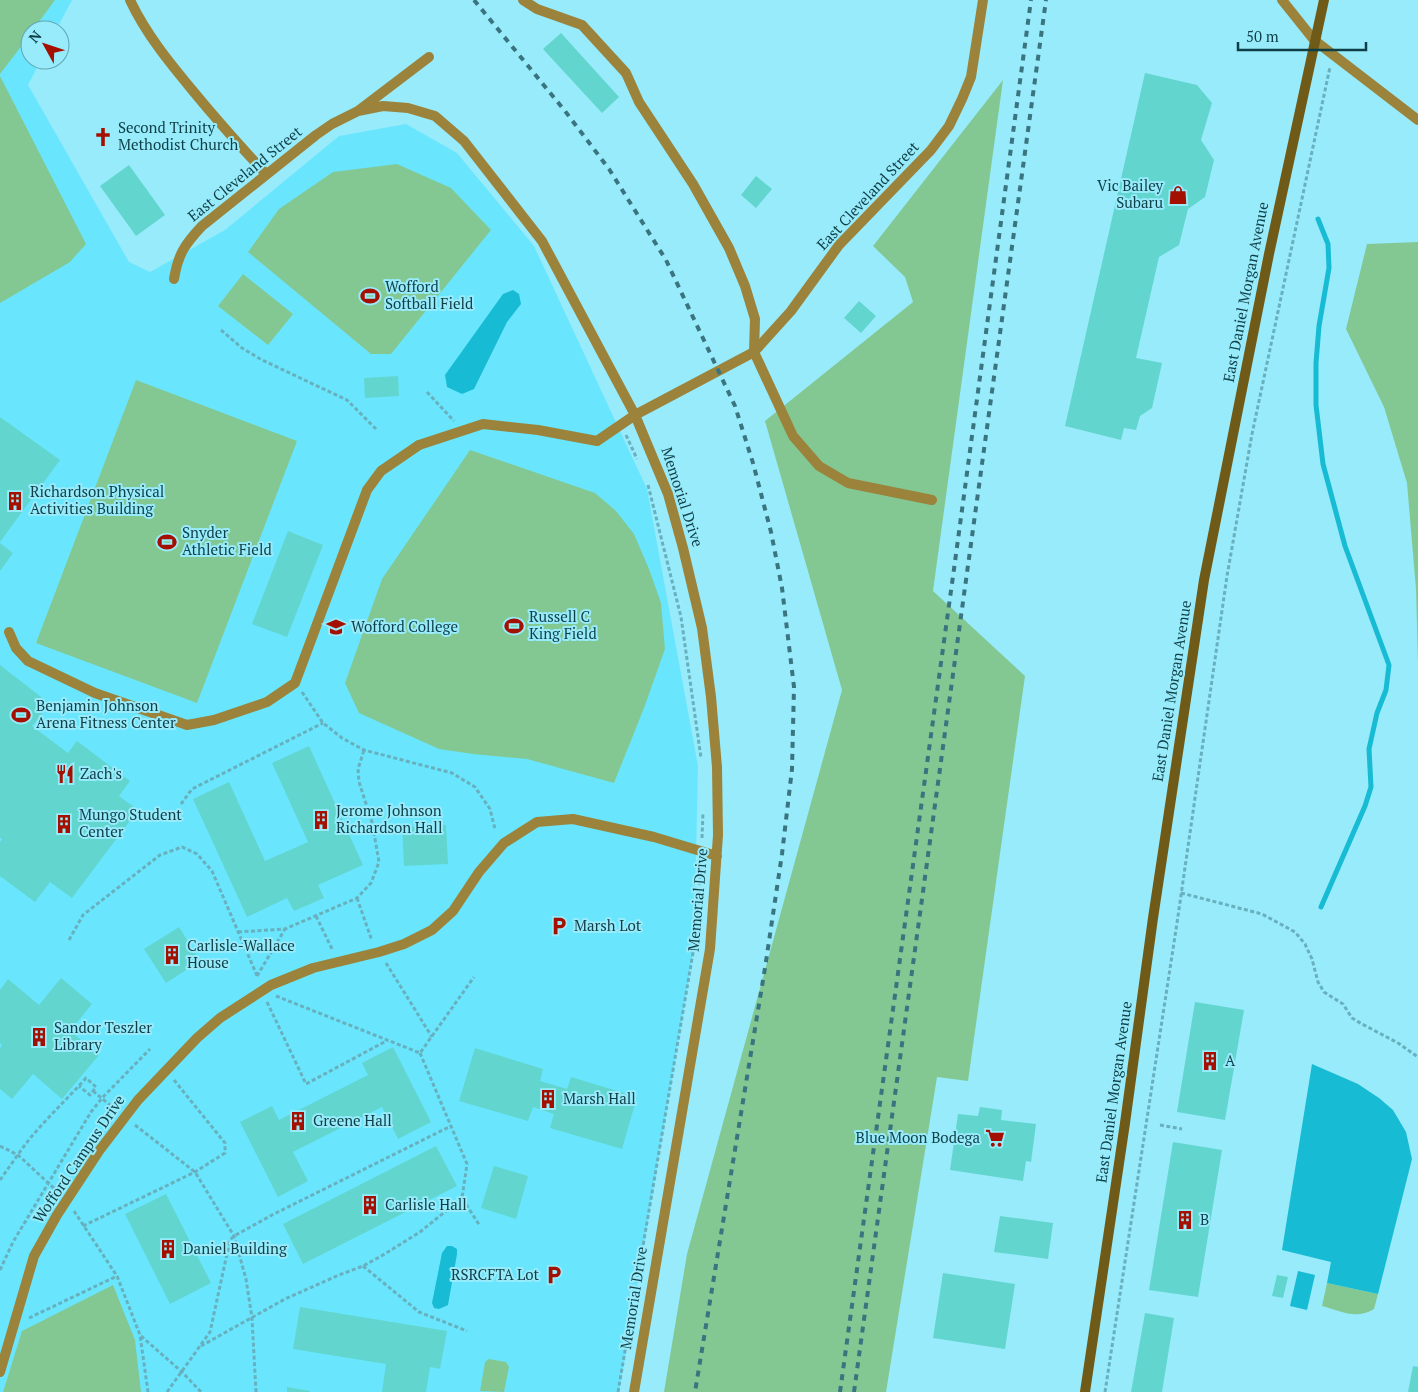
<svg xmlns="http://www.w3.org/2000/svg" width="1418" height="1392" font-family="'PT Serif',serif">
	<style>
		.built { fill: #69e6fd }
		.green { fill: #83c893 }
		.water { fill: #17bbd3 }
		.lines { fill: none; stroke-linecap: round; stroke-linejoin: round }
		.stream { stroke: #17bbd3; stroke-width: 5 }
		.building { fill: #62d5cf }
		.path { stroke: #68b0bd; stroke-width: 3; stroke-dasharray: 4 2.5; stroke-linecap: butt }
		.lane { stroke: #9b833b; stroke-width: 10 }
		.street { stroke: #9b833b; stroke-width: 10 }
		.secondary { stroke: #6f5b17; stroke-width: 10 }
		.rail { stroke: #39747f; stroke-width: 4; stroke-dasharray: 6 6; stroke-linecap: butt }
		.labels { text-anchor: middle; stroke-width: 4; stroke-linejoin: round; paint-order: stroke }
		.poi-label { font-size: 15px; fill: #0e3f47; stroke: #98ebfb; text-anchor: start }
		.street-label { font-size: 15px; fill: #0e3f47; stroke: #98ebfb }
	</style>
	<rect width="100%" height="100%" fill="#98ebfb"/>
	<path class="built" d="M0 0H72L56 30H30V60H41L28 85 129 262 150 272 225 230 339 136 406 124 457 153 534 246 647 489 698 766 694 947 619 1392H0Z"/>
	<path class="green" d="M0 0H55L33 30H30V35L0 74Z
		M0 76 86 244 70 262 0 303Z
		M1003 80 933 591 1025 676 968 1081 937 1077 886 1392H664L687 1254 842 690 765 421 913 302 905 277 873 246Z
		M397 164 451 188 491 230 391 354H371L248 252 279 209 333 172Z
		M1418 242V664L1416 589 1407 483 1384 407 1346 329 1367 244Z
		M243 274 293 314 268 345 218 306Z
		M136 380 297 441 197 703 36 643Z
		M470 450 595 493 616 511 634 534 649 569 661 603 665 649 644 708 614 783 527 759 473 754 439 749 359 713 345 683 382 579Z
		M1327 1283 1378 1294 1374 1309C1356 1320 1341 1311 1322 1306Z
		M113 1285 135 1340 141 1392H3L22 1331Z
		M489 1359 506 1362 509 1367 504 1392 480 1391 485 1362Z"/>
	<path class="water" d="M513 290 519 294 521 304 507 322 474 389 462 394 447 387 445 375 503 294Z
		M1312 1064 1358 1084 1379 1098 1393 1110 1406 1132 1412 1159 1378 1294 1327 1283 1331 1262 1282 1250Z
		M447 1246H452L457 1249V1254L448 1305 439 1309 434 1308 432 1303 442 1253Z
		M1298 1271 1315 1275 1307 1310 1290 1306Z"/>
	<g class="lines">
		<path class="stream" d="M1318 219 1328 244 1329 268 1319 326 1316 363V405L1323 464 1345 546 1389 665 1386 690 1377 713 1369 749 1371 787 1365 806 1321 907"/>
	</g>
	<path class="building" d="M561 33 619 97 602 113 543 49Z
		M1145 73 1197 85 1212 103 1201 140 1214 160 1205 197 1188 209 1179 245 1159 257 1136 358 1162 363 1152 408 1140 416 1136 430 1124 428 1121 440 1065 426Z
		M129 165 165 215 136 236 100 186Z
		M756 176 772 189 756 208 741 195Z
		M859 301 876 316 861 333 844 318Z
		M398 376 399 396 365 398 364 378Z
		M0 417 60 460 0 542Z
		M288 531 323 545 287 637 252 624Z
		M0 543 13 553 0 571Z
		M0 665 50 704 32 726 68 753 77 741 130 781 119 796 138 810 72 898 50 882 35 902 0 876V842L2 839 0 838Z
		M309 746 363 865 318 885 324 898 294 911 287 898 247 917 193 799 229 782 265 861 308 842 272 763Z
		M446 825 448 864 404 866 402 827Z
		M179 927 200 961 166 983 144 949Z
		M61 978 92 1004 70 1031 99 1055 62 1099 33 1074 12 1099 0 1089V1048L2 1045 0 1043V990L8 979 39 1005Z
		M1195 1002 1244 1010 1225 1120 1177 1112Z
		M393 1047 431 1122 398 1139 382 1107 293 1152 308 1181 278 1197 240 1122 272 1106 279 1120 368 1075 362 1063Z
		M475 1048 543 1069 540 1081 567 1089 571 1077 637 1097 622 1149 550 1128 554 1114 533 1107 528 1121 459 1101Z
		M980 1107 1002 1110 1001 1120 1036 1124 1031 1162 1026 1161 1023 1181 950 1170 958 1114 978 1116Z
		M1173 1142 1222 1150 1198 1297 1149 1290Z
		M436 1146 457 1186 303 1264 283 1224Z
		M494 1166 528 1176 516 1219 481 1208Z
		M166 1194 211 1283 170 1304 125 1214Z
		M1000 1216 1053 1223 1048 1259 994 1252Z
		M943 1273 1015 1284 1005 1349 933 1338Z
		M1277 1275 1288 1277 1283 1298 1272 1296Z
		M300 1307 447 1331 440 1369 430 1367 426 1392H382L386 1364 293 1349Z
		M1145 1313 1174 1318 1162 1392H1131Z
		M1413 1366 1418 1367V1392H1408Z
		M287 1387 310 1391V1392H287Z"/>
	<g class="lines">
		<path class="path" d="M221 330 242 348 262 360 347 400 376 429
			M427 392 454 421
			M626 435 637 459
			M648 485 681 617 701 758
			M302 692 323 723 342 738 364 750 452 773 475 787 490 809 495 829
			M181 804 192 789 323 723
			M702 838 703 812
			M1181 893 1262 914 1295 932 1305 944 1312 959 1318 982 1324 992 1343 1004 1352 1018 1362 1024 1398 1043 1418 1057
			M357 898 372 941
			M316 916 332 949
			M238 932 285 929 357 898 371 883 379 862 372 822 359 782 358 769 364 750
			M69 940 83 915 160 855 182 847 197 854 212 871 258 978
			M386 963 432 1037
			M257 976 285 929
			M276 996 420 1053 474 977
			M267 1002 306 1084 388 1040
			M420 1053 467 1164 462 1198 480 1226
			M93 1091 116 1110
			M135 1125 195 1172 234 1236 246 1279 252 1318 256 1392
			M1160 1125 1182 1129
			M0 1146 18 1155 58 1192
			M0 1180C13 1162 25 1143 40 1127 55 1110 71 1095 86 1078L96 1087 90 1095 79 1086
			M74 1211 117 1276 140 1335 148 1392
			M83 1226 195 1172 225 1153V1143L174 1080
			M363 1266 419 1312 467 1331
			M0 1270 13 1242 91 1112 102 1098 150 1049
			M29 1318 117 1276
			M141 1336 182 1372 201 1392
			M201 1346 285 1299 339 1275 363 1266 383 1255 420 1232 462 1198
			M167 1392 210 1332 230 1240 234 1236 272 1215 451 1126
			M618 1392 694 947 701 867
			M1105 1392 1177 923 1227 576 1252 434 1330 67"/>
		<path class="lane" d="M523 0 537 9 582 25 626 73 639 102 693 184 729 248 745 286 755 319 754 352 793 436 819 466 848 483 932 500
			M9 632 16 648 28 661 95 693 187 725 214 720 267 702 295 683 367 490 381 471 419 445"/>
		<path class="street" d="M130 0C146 34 169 62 193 91 216 119 241 147 266 174
			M1282 0 1314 40 1418 120
			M358 111 383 106 408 108 435 116 464 141 542 241 635 415 668 494 683 548 702 628 711 697 717 767 718 835 710 949 634 1392
			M174 279C178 254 185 244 202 226L316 135 332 124 358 111 429 57
			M419 445 483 424 538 430 597 441 635 415 754 352 791 311 839 245 931 150 949 126 962 99 971 77 983 0
			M0 1372 34 1256 57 1215 99 1151 138 1100 197 1038 220 1018 271 985 313 968 379 952 404 944 432 930 453 911 479 872 504 843 537 822 573 819 654 837 717 856"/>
		<path class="secondary" d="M1085 1392 1125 1123 1153 918 1204 580 1269 254 1324 0"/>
		<path class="rail" d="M474 0 565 111 609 169 666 260 735 406 753 463 771 532 782 588 794 687 792 769 782 854 765 968 695 1392
			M840 1392 954 569 1031 0
			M854 1392 1046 0"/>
	</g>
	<defs>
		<g id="church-bare" transform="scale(1.5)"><path d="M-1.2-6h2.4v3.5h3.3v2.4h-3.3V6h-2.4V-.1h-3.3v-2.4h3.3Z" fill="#a41000" stroke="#98ebfb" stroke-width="2.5" paint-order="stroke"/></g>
		<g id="shop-bare" transform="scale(1.5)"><path d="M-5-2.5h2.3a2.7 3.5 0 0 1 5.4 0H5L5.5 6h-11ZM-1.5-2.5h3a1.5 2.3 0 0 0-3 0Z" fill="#a41000" stroke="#98ebfb" stroke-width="2.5" paint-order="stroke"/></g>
		<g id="stadium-bare" transform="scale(1.5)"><path d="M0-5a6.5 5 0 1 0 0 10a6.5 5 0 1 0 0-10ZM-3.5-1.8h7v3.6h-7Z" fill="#a41000" stroke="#98ebfb" stroke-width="2.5" paint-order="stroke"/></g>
		<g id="building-bare" transform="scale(1.5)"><path d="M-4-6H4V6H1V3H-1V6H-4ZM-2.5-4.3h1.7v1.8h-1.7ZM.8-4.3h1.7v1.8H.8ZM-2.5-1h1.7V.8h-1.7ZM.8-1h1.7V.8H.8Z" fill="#a41000" stroke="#98ebfb" stroke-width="2.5" paint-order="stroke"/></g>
		<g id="university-bare" transform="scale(1.5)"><path d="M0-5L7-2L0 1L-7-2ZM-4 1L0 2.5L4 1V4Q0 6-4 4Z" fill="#a41000" stroke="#98ebfb" stroke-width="2.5" paint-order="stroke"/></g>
		<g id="restaurant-bare" transform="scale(1.5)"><path d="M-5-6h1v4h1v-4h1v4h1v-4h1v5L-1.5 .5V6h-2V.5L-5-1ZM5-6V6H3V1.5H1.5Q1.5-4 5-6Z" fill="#a41000" stroke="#98ebfb" stroke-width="2.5" paint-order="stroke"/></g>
		<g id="parking-bare" transform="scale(1.5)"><path d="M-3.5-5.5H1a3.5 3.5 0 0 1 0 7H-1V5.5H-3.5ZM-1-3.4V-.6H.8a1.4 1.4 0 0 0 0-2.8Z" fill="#a41000" stroke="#98ebfb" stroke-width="2.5" paint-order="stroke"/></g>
		<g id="supermarket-bare" transform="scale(1.5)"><path d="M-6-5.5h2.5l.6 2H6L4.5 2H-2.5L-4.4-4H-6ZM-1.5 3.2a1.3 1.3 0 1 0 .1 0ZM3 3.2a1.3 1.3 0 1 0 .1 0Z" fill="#a41000" stroke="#98ebfb" stroke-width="2.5" paint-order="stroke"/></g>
	</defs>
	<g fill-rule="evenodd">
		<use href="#church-bare" x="103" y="137"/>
		<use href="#shop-bare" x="1178" y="195"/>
		<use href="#stadium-bare" x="370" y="296"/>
		<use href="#building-bare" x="15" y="501"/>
		<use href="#stadium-bare" x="167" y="542"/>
		<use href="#stadium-bare" x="514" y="626"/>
		<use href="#university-bare" x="336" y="627"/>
		<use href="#stadium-bare" x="21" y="715"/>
		<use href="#restaurant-bare" x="65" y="774"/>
		<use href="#building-bare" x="321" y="820"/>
		<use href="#building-bare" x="64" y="824"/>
		<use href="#parking-bare" x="559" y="926"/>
		<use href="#building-bare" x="172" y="955"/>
		<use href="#building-bare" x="39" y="1037"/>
		<use href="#building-bare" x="1210" y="1061"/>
		<use href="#building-bare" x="548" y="1099"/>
		<use href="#building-bare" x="298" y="1121"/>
		<use href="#supermarket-bare" x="995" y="1138"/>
		<use href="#building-bare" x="370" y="1205"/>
		<use href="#building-bare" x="1185" y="1220"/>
		<use href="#building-bare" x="168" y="1249"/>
		<use href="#parking-bare" x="554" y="1275"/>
	</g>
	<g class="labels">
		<g class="poi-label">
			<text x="118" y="133">Second Trinity<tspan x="118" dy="17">Methodist Church</tspan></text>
			<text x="1163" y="191" text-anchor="end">Vic Bailey<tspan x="1163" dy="17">Subaru</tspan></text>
			<text x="385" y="292">Wofford<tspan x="385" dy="17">Softball Field</tspan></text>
			<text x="30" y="497">Richardson Physical<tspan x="30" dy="17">Activities Building</tspan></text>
			<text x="182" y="538">Snyder<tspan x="182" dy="17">Athletic Field</tspan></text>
			<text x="529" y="622">Russell C<tspan x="529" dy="17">King Field</tspan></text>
			<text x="351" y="632">Wofford College</text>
			<text x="36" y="711">Benjamin Johnson<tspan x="36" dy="17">Arena Fitness Center</tspan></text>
			<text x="80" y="779">Zach's</text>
			<text x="336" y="816">Jerome Johnson<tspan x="336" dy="17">Richardson Hall</tspan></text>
			<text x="79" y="820">Mungo Student<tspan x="79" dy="17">Center</tspan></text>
			<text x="574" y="931">Marsh Lot</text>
			<text x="187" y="951">Carlisle-Wallace<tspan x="187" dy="17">House</tspan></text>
			<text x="54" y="1033">Sandor Teszler<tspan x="54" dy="17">Library</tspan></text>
			<text x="1225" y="1066">A</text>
			<text x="563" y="1104">Marsh Hall</text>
			<text x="313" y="1126">Greene Hall</text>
			<text x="980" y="1143" text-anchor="end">Blue Moon Bodega</text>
			<text x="385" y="1210">Carlisle Hall</text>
			<text x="1200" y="1225">B</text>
			<text x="183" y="1254">Daniel Building</text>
			<text x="539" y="1280" text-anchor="end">RSRCFTA Lot</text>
		</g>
		<g class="street-label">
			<text transform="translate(245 174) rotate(-39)" y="5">East Cleveland Street</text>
			<text transform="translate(868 196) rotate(-47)" y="5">East Cleveland Street</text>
			<text transform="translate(1246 292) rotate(-79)" y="5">East Daniel Morgan Avenue</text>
			<text transform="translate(682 497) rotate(72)" y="5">Memorial Drive</text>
			<text transform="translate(1172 691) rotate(-81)" y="5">East Daniel Morgan Avenue</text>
			<text transform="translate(698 900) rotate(-85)" y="5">Memorial Drive</text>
			<text transform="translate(1114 1092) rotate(-82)" y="5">East Daniel Morgan Avenue</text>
			<text transform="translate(79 1159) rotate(-56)" y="5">Wofford Campus Drive</text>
			<text transform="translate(634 1298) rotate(-81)" y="5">Memorial Drive</text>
		</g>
	</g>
	<g transform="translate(45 45) rotate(310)"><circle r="24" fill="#98ebfb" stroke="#61a6b3"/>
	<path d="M0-4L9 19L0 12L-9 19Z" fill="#a41000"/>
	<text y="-8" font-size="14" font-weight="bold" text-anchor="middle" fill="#0e3f47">N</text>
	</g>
	<path d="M1238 42v8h128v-8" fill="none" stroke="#0e3f47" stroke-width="2.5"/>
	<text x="1246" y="42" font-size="15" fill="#0e3f47" stroke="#98ebfb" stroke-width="4" paint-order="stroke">50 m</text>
</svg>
